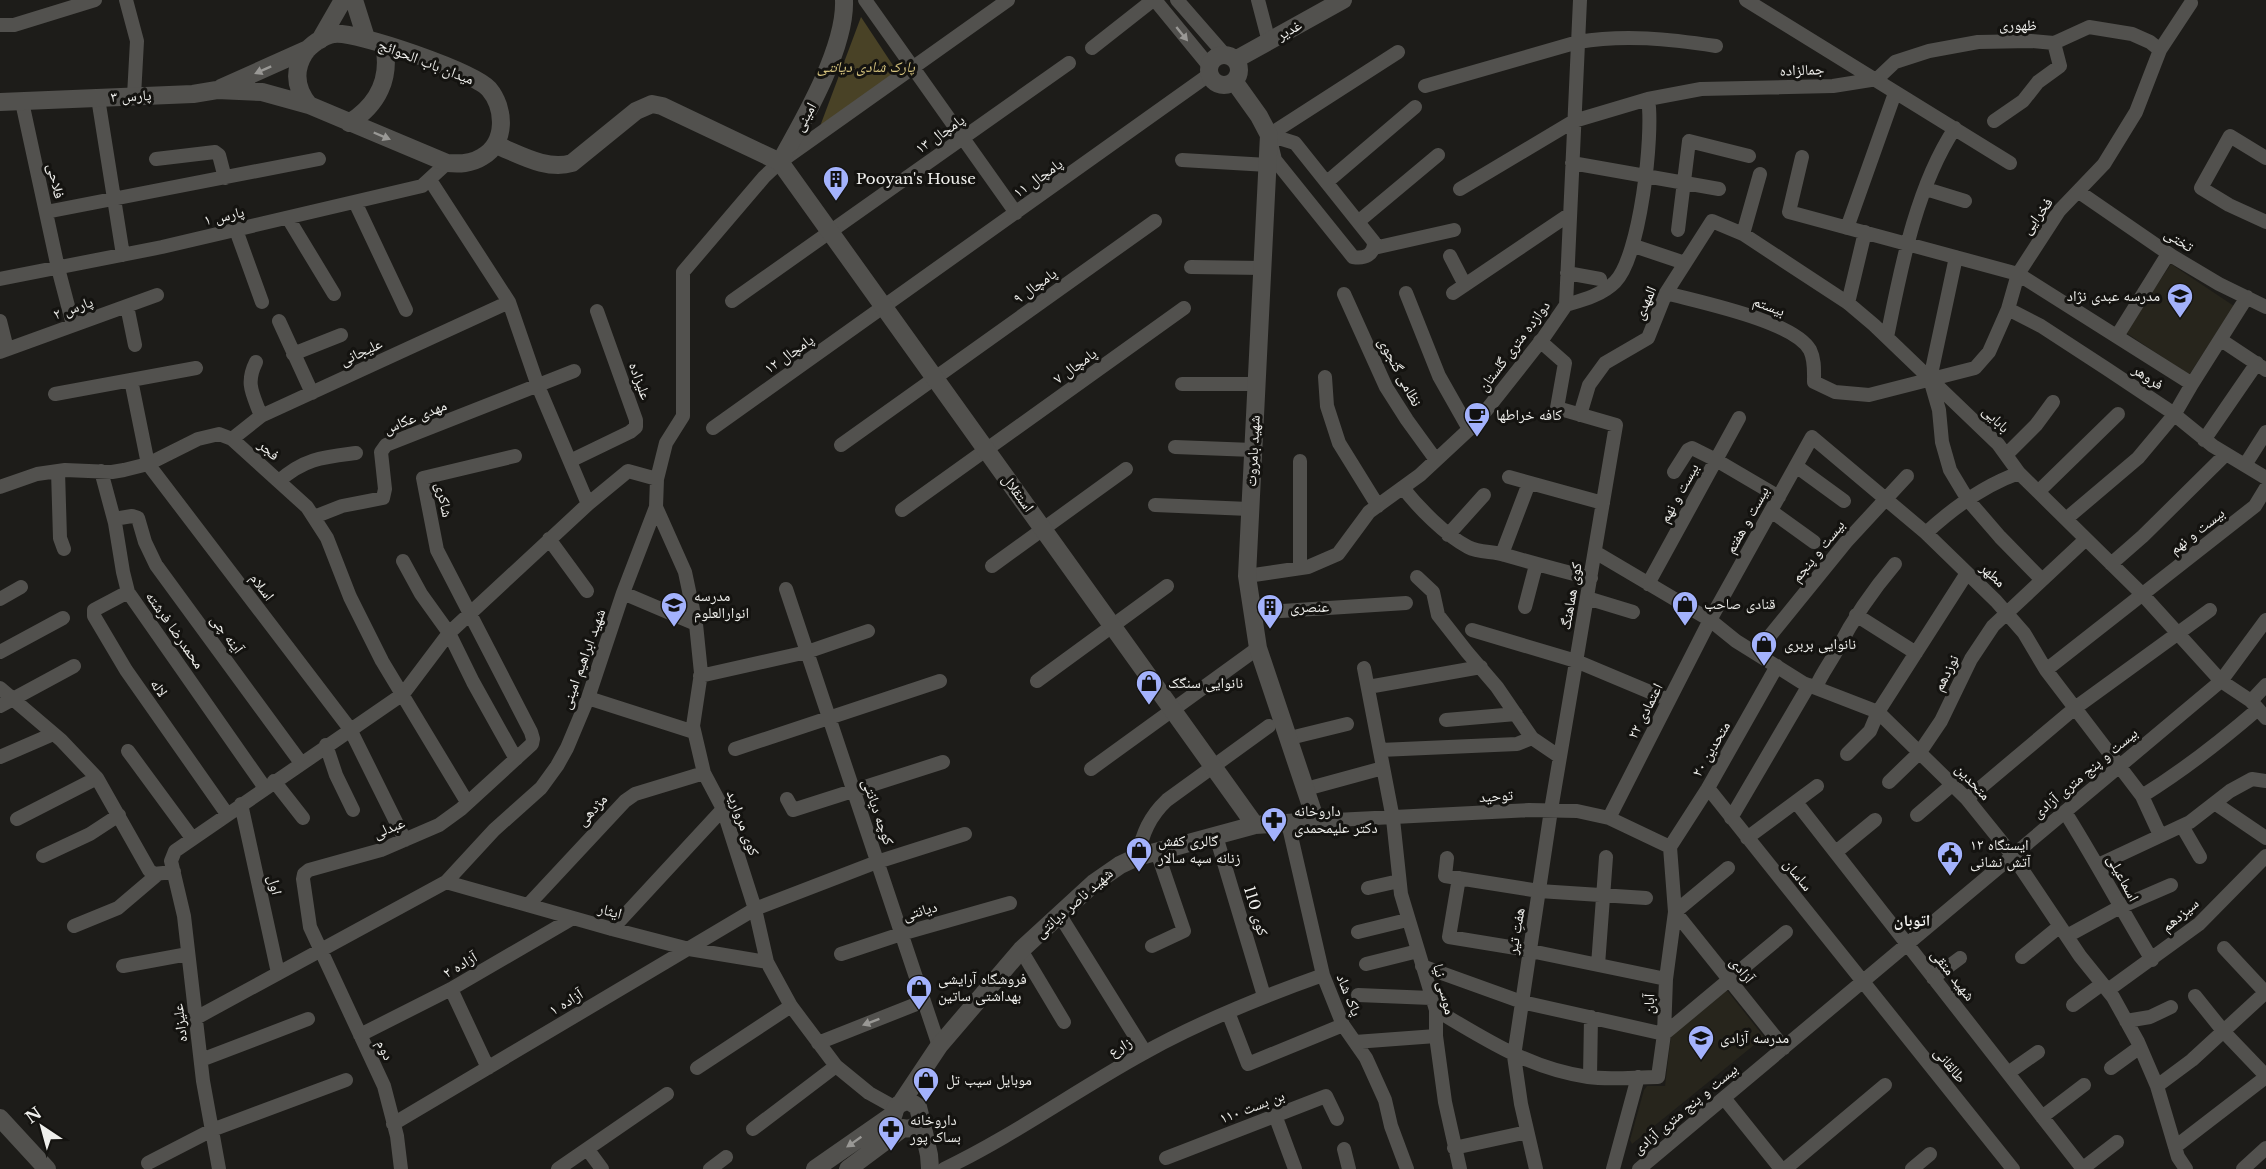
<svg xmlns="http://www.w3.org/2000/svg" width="2266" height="1169" font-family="'Libre Baskerville','Noto Naskh Arabic',serif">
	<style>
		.built { fill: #27251c }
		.park { fill: #494226 }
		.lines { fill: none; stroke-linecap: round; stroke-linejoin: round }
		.street { stroke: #52514e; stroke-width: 14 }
		.secondary { stroke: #52514e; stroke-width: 18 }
		.oneway { fill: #999895 }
		.labels { text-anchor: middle; stroke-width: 6; stroke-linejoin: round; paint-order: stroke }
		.street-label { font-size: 15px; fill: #efefec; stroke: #141310 }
		.park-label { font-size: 15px; font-style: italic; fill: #d7c57f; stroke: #141310 }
		.poi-label { font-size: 15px; fill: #efefec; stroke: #141310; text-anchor: start }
		.neighbourhood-label { font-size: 16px; font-weight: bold; fill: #efefec; stroke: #141310 }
	</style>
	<rect width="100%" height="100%" fill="#1d1c19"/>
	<path class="built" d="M2171 264 2234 306 2189 375 2125 332Z
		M1726 989 1764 1037 1632 1144 1630 1140 1644 1090 1647 1086H1665L1671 1036Z"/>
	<path class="park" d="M861 17 898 73 819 129Z"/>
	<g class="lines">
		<path class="street" d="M126 0 137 41 134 96
			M865 0 1016 213
			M1155 0 1210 67
			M1177 0 1226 56
			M1258 0 1269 42
			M1746 0 2010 163
			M0 25H14L95 0
			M1092 48 1153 0
			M1877 79 1895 62 1929 51 1978 42 2031 41 2054 43 2089 27 2132 34 2150 42 2160 50
			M1425 86 1578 42C1625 34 1669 39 1716 46
			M98 98 123 255
			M22 102 58 268 73 325
			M1994 121 2023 101 2038 82 2060 66 2054 43
			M1269 135 1295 143 1374 242C1374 255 1365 259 1353 257L1275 160Z
			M1269 135 1398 52
			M1802 157 1789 212 2018 274 2192 384 2247 297
			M2266 158 2230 136 2201 188 2229 205 2266 222
			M156 159 215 152 219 155 225 178
			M1182 160 1268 165
			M1572 163 1719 189
			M430 180 509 302 538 386 588 504
			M1327 182 1415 107
			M1460 189 1574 121 1648 99 1701 89 1833 86 1877 79
			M1926 189 1965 201
			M2079 192 2172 256 2219 284 2266 307
			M355 202 406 310
			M46 212 319 159
			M288 218 334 294
			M1359 221 1438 155
			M1847 228 1895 93
			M236 230 262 302
			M1678 230 1689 141 1749 156
			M1743 234 1760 174
			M1634 246 1685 263
			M1374 248 1454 230
			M1450 256 1465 285
			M1956 257 1930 379 1939 410 1942 442 1950 470 1968 500 2000 537 2042 580
			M1191 267 1263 268
			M1567 273 1600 279
			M0 279 162 247 422 186 447 163
			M1406 293 1439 376 1469 429
			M1453 293 1570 214
			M1666 293C1699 302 1794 321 1810 350 1815 360 1814 371 1814 382L1835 392 1869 395 1975 368 1989 352 2008 309 2018 274 2059 211 2104 164 2136 112 2160 50 2191 3
			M1344 294 1386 387 1407 420 1436 460
			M732 301 1069 63
			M1848 303 1865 232
			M1566 305C1583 300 1602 295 1615 282 1640 257 1654 134 1648 99
			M127 306 135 345
			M2008 309 2041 326 2107 369 2170 411 2213 446 2266 478
			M0 321 7 349
			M279 321 312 393
			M2117 336 2168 254
			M1887 337C1901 268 1916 187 1955 128
			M2221 340 2266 370
			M0 352 157 295
			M293 354 341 335
			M256 362C245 384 253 394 261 416
			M1325 377 1327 406 1339 443 1378 506
			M131 380 148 464 350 729 405 840
			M1182 384H1256
			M55 394 196 368
			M1580 415 1589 385 1605 363 1648 338 1666 293 1712 221 1743 234 1848 303 1874 325 1998 444 2019 473 2143 595 2221 681 2251 701 2266 718
			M713 428 1210 74
			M232 439 261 416 509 302
			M2204 440 2257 363
			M841 445 1155 221
			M1175 447 1253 450
			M2006 455 2036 425 2053 402
			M570 461 630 432 636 427V420L597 311
			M1300 461V568
			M2245 465 2266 432
			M1796 466 1844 501
			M58 471 60 538 64 549
			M101 471 115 523 123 572 128 592 265 788
			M1674 472 1688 450 1692 448 1716 460 1779 497
			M1509 477 1603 503
			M279 481C305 458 324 457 356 453
			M0 487 37 474 65 470 112 472 124 470 148 464 198 439 219 434 232 439 307 507 327 538 350 597 382 661 467 802
			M1403 488C1419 508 1445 535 1468 547 1479 553 1493 551 1505 555 1533 563 1561 571 1591 578
			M2039 491 2118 414
			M1155 505 1249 509
			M656 507 685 572 696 624 701 673 693 726 704 773 723 809 755 909 767 962 791 1006 836 1066 869 1093 896 1108
			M902 510 1184 308
			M1771 511 1814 542
			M314 517 342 506 383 498 385 489 381 452 386 445 574 371
			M114 519 132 516 138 518 145 542 156 565 301 763
			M2066 519 2138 458 2174 415 2192 384
			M1926 533C1953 508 1985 485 2019 473
			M1448 535 1484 495
			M549 539 587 591
			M1595 552 1710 620 1736 641 1803 683 1878 712 1967 799 2013 856 2080 956 2113 997 2138 1042 2157 1086 2178 1157 2186 1169
			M1502 554 1529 483
			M403 561 421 594 449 633 473 682 516 759
			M2111 564 2143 536 2226 454
			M992 566 1126 469
			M1247 576 1308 567 1338 554 1369 512 1420 475 1477 422 1544 337 1566 305 1580 0
			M1417 577 1433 592 1438 615 1467 652 1497 687 1532 738 1560 757
			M1648 584 1739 418
			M786 589 939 1046
			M128 592 94 610V616L126 670 227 814
			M623 593 696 624
			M1587 598 1633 612
			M0 599 21 587
			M1525 607 1536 565
			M1252 613 1406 603
			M1856 615 1916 653
			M1472 630 1576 661 1669 700
			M0 652 63 618
			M1756 653 1846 542 1907 476
			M1364 668 1393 819 1401 894 1436 1010V1036L1445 1102 1460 1169
			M2046 670 2255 506 2266 488
			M700 676 807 652 868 631
			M1037 681 1167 586
			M1368 687 1481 667
			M1816 687C1822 673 1830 663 1837 650 1853 619 1872 591 1895 564
			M0 688 61 740 97 778 149 870 153 874 174 872
			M588 698 694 732
			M2251 701 2266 685
			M0 706 74 666
			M1446 720 1516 714
			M1290 738 1347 724
			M326 745 336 775 353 810
			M735 749 940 681
			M1380 750 1517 744 1532 738
			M128 751 192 838
			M1847 754 1870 731 1878 712 1967 573
			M0 757 53 734
			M1091 769 1258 648
			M274 781 303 818
			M1889 782 1920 752 1941 721 1971 659 1993 626 2086 539
			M1708 788 2013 1169
			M1306 789 1383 768
			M2142 796C2184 770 2221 741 2258 709
			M787 799 793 810 943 762
			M1967 799 2075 708 2210 610
			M1796 802 2083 1169
			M241 804 278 973
			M2216 804 2266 838
			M2065 812C2096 861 2122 911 2152 960
			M1917 815 1953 784
			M1609 818 1710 620 1812 437 1926 533 1996 601 2024 633 2046 670 2142 796 2160 835
			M1731 818 1809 685
			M17 819 97 778
			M1316 821 1529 810 1577 811 1609 818 1670 847
			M1288 823 1323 975 1343 1025 1366 1058 1385 1100 1391 1126 1407 1169
			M2182 826 2200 857
			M1216 836 1264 996
			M1747 838 1817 786
			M1670 847 1708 788 1777 666
			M1836 852 1875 820
			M43 856 90 834 119 815
			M1137 857C1143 833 1149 817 1167 800L1269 726
			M1447 858 1445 876 1539 891 1646 898
			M2098 865 2190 822 2230 791 2252 779 2266 781
			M1459 878 1449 937 1516 948 1666 979
			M446 882 612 929 689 949 767 962
			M1368 888 1399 881
			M528 905 625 801 635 794 704 773
			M1675 912 1784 1048
			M1675 912 1728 868
			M1059 914 1145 1052
			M74 926 118 908 158 874
			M612 929 723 809
			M1358 932 1407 920
			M2067 936 2120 907 2171 885
			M1152 946 1184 931 1157 852
			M2224 948 2266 993
			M1021 950 1064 1022
			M841 954 901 934 1010 903
			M2022 957 2060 926
			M1366 964 1418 951
			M1598 965 1606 857
			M123 966 188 954
			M1422 966 1522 1002 1664 1034 1786 932
			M1933 978 1960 958
			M451 989 488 1068
			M2108 990 2199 924 2266 856
			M1358 995 1431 998
			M2195 996 2224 1032 2266 1076
			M2073 1005 2102 984
			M1436 1010C1485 1039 1530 1069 1588 1077 1610 1080 1635 1077 1658 1077L1664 1034 1666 979 1675 912 1670 847
			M1228 1012 1248 1064 1343 1025
			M196 1018 446 882 494 830 541 788 557 766 567 748 588 698 623 593 656 507 657 479 666 443 683 416V272L764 177 780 162 1008 0
			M2126 1021 2150 1017 2171 1007
			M360 1035 451 989 573 918
			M1355 1042 1436 1036
			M818 1043 924 1001
			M201 1060 308 1019
			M697 1068 791 1006
			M2111 1068 2140 1047
			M2008 1073 2038 1052
			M1590 1077 1591 1017
			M2157 1086 2192 1060 2266 992
			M1724 1098 1781 1169
			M1275 1115 1295 1169
			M2042 1117 2084 1085
			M393 1124 755 909 877 862 965 834
			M753 1129 836 1066
			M2175 1147 2266 1077
			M1454 1148 1527 1132
			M1344 1149 1349 1169
			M588 1150 602 1169
			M1166 1158 1326 1096 1337 1119
			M148 1163 212 1130 346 1080
			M219 1169 203 1081 184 916 171 861 175 851 403 694 449 633 588 504 628 471 657 479
			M401 1169 397 1136 384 1086 310 927 303 879 304 874 309 870 381 850 439 825 461 809 532 744 533 739 531 732 437 550 423 478 515 456
			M558 1169 667 1094
			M710 1169 726 1157
			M944 1169C1013 1136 1075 1091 1142 1054 1199 1022 1261 997 1323 975
			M1536 1169 1521 1104 1514 1056 1551 810 1616 425 1557 408 1565 363 1540 341
			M1613 1169 1638 1077
			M1639 1169 2221 681 2266 620
			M1785 1169 1885 1085
			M1912 1169 1930 1154
			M2082 1169 2117 1142
			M2243 1169 2266 1148"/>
		<path class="secondary" d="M354 0 366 38
			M320 40 343 0
			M1209 70a15 15 0 1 1 30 0a15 15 0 1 1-30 0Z
			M1235 60 1343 0
			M221 88 308 49
			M0 102 193 94 217 90 262 92 309 105 447 163C459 164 471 164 482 157 507 143 505 108 489 89 474 72 357 31 334 34 323 36 310 45 304 54 293 72 296 89 309 105
			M349 123C378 105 391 78 384 45
			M496 145C519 154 547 171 572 163L636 111 652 104 662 106 780 162 1255 825
			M780 162C803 121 846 48 844 0
			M901 1103 939 1046 1021 950 1094 883 1120 865 1137 857 1255 825 1316 821 1258 648 1247 576 1269 135 1259 116 1234 81
			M0 1118 47 1169
			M921 1119 929 1155 930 1168
			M815 1169 894 1114C895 1106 900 1102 909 1101L918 1107 921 1119C917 1126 912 1130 903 1128L848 1169"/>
	</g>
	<defs><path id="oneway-solid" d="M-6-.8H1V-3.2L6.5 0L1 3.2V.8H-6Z" transform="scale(1.5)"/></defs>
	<g class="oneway">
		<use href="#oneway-solid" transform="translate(1182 34) rotate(51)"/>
		<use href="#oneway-solid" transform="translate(263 70) rotate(156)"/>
		<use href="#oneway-solid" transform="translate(382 136) rotate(23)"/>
		<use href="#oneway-solid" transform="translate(871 1022) rotate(159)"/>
		<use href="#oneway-solid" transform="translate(854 1142) rotate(145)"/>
	</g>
	<defs>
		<g id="building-pin" transform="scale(1.35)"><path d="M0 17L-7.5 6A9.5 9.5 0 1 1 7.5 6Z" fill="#a3b2fc" stroke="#141310"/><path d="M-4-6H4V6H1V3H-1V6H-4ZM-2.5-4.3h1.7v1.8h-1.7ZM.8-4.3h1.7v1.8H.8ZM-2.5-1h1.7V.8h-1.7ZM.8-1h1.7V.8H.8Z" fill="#111"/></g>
		<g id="school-pin" transform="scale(1.35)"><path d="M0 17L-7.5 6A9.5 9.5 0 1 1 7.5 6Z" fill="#a3b2fc" stroke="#141310"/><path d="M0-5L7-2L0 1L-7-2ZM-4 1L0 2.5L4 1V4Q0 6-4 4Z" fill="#111"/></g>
		<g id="cafe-pin" transform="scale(1.35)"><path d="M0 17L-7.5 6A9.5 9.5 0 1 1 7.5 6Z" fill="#a3b2fc" stroke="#141310"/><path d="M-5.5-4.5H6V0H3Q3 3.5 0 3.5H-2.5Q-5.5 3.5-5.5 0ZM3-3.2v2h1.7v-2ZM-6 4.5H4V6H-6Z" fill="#111"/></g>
		<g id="shop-pin" transform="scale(1.35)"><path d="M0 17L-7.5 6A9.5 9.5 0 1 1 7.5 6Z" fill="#a3b2fc" stroke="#141310"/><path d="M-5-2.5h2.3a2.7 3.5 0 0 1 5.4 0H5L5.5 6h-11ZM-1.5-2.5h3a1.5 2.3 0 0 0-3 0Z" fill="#111"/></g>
		<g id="pharmacy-pin" transform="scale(1.35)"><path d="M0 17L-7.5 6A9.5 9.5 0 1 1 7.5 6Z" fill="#a3b2fc" stroke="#141310"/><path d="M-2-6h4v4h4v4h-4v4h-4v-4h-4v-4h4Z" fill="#111"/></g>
		<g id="civic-pin" transform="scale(1.35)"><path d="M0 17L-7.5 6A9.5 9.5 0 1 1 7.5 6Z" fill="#a3b2fc" stroke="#141310"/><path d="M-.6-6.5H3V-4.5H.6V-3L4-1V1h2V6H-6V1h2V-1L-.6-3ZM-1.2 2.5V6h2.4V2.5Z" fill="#111"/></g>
	</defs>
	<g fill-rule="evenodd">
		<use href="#building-pin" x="836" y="179"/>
		<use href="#school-pin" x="2180" y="296"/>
		<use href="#cafe-pin" x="1477" y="415"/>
		<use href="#shop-pin" x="1685" y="604"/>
		<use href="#school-pin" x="674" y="605"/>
		<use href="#building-pin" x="1270" y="607"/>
		<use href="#shop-pin" x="1764" y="644"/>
		<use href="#shop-pin" x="1149" y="683"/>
		<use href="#pharmacy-pin" x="1274" y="820"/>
		<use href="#shop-pin" x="1139" y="850"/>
		<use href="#civic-pin" x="1950" y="854"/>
		<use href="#shop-pin" x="919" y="988"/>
		<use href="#school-pin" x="1701" y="1038"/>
		<use href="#shop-pin" x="926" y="1080"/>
		<use href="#pharmacy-pin" x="891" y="1129"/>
	</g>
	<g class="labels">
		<g class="street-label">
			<text transform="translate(2018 25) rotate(1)" y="5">ظهوری</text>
			<text transform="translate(1289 30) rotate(-30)" y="5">غدیر</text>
			<text transform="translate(426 62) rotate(21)" y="5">میدان باب الحوائج</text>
			<text transform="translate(1802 70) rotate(-2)" y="5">جمالزاده</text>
			<text transform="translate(131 96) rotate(-3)" y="5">پارس ۳</text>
			<text transform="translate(805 117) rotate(-61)" y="5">امینی</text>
			<text transform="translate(940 134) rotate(-35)" y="5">پامچال ۱۳</text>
			<text transform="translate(1038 178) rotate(-35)" y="5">پامچال ۱۱</text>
			<text transform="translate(56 181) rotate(78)" y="5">فلاحی</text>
			<text transform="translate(224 216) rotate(-13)" y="5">پارس ۱</text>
			<text transform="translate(2037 216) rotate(-53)" y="5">فخرایی</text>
			<text transform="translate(2179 240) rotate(32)" y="5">تختی</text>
			<text transform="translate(1035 286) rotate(-36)" y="5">پامچال ۹</text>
			<text transform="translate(1645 303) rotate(-66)" y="5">المهدی</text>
			<text transform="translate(1769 306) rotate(20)" y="5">بیستم</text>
			<text transform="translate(73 308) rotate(-20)" y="5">پارس ۲</text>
			<text transform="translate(1514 346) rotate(-53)" y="5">دوازده متری گلستان</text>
			<text transform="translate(361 352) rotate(-25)" y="5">علیجانی</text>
			<text transform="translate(789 354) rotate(-35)" y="5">پامچال ۱۲</text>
			<text transform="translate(1075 366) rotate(-36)" y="5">پامچال ۷</text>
			<text transform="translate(1400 372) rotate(62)" y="5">نظامی گنجوی</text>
			<text transform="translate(2148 377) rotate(34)" y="5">فروهر</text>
			<text transform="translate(640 381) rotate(70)" y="5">علیزاده</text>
			<text transform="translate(415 417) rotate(-22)" y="5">مهدی عکاس</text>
			<text transform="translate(1996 419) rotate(45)" y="5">بابایی</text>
			<text transform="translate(269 450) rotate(42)" y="5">فجر</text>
			<text transform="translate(1253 451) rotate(-87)" y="5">شهید بامروت</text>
			<text transform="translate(1018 493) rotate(54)" y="5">استقلال</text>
			<text transform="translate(1679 493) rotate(-61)" y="5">بیست و نهم</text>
			<text transform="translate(444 500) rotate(78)" y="5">شاکری</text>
			<text transform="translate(1747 520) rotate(-61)" y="5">بیست و هفتم</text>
			<text transform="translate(2197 531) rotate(-38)" y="5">بیست و نهم</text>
			<text transform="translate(1818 551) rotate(-51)" y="5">بیست و پنجم</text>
			<text transform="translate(1993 575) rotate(43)" y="5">مطهر</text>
			<text transform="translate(262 587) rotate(53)" y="5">اسلام</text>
			<text transform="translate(1571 596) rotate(-80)" y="5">کوی هماهنگ</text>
			<text transform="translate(175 630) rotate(55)" y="5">محمدرضا فرشته</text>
			<text transform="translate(227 634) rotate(54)" y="5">آینه چی</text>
			<text transform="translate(583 659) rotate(-70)" y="5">شهید ابراهیم امینی</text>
			<text transform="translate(1946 673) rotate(-63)" y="5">نوزدهم</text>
			<text transform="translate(159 688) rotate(55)" y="5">لاله</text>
			<text transform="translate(1645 711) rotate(-63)" y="5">اعتمادی ۲۲</text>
			<text transform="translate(1711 749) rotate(-60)" y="5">متحدین ۲۰</text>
			<text transform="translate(2085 773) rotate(-40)" y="5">بیست و پنج متری آزادی</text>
			<text transform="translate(1973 782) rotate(47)" y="5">متحدین</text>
			<text transform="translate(1496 796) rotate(-4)" y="5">توحید</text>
			<text transform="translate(592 810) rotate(-47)" y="5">مژدهی</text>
			<text transform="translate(878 812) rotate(71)" y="5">کوچه دیانتی</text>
			<text transform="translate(743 823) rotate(70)" y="5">کوی مروارید</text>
			<text transform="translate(389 828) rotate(-22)" y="5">عبدلی</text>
			<text transform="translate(1798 875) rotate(51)" y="5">ساسان</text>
			<text transform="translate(2123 878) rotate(62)" y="5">اسماعیلی</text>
			<text transform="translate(275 885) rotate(78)" y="5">اول</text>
			<text transform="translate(1074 903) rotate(-41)" y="5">شهید ناصر دیانتی</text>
			<text transform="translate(610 911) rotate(15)" y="5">ایثار</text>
			<text transform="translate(920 911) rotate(-16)" y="5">دیانتی</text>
			<text transform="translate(1256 911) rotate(73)" y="5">کوی 110</text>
			<text transform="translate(2180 915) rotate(-40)" y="5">سیزدهم</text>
			<text transform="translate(1516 931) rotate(-81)" y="5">هفتِ تیر</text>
			<text transform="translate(460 965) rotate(-30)" y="5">آزاده ۲</text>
			<text transform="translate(1742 970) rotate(51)" y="5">آزادی</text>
			<text transform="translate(1953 975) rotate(52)" y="5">شهید متقی</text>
			<text transform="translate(1444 989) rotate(76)" y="5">موسی نیا</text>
			<text transform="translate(1349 995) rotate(68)" y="5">پاک شاد</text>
			<text transform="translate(566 1002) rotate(-31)" y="5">آزاده ۱</text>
			<text transform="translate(1649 1004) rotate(-88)" y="5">آبان</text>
			<text transform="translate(180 1023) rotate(-97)" y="5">علیزاده</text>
			<text transform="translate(1120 1047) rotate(-30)" y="5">زارع</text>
			<text transform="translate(385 1050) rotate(65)" y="5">دوم</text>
			<text transform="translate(1950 1065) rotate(51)" y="5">طالقانی</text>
			<text transform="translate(1252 1107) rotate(-21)" y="5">بن بست ۱۱۰</text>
			<text transform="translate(1685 1109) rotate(-40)" y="5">بیست و پنج متری آزادی</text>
		</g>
		<g class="park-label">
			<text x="866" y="72">پارک شادی دیانتی</text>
		</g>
		<g class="poi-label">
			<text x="856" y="184">Pooyan's House</text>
			<text x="2160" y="301" text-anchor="end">مدرسه عبدی نژاد</text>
			<text x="1496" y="420">کافه خراطها</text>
			<text x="694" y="601">مدرسه<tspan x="694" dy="17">انوارالعلوم</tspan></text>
			<text x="1704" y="609">قنادی صاحب</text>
			<text x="1290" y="612">عنصری</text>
			<text x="1784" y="649">نانوایی بربری</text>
			<text x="1168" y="688">نانوایی سنگک</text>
			<text x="1294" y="816">داروخانه<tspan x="1294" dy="17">دکتر علیمحمدی</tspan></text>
			<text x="1158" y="846">گالری کفش<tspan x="1158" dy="17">زنانه سپه سالار</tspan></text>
			<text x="1970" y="850">ایستگاه ۱۲<tspan x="1970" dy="17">آتش نشانی</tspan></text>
			<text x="938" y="984">فروشگاه آرایشی<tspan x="938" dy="17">بهداشتی ساتین</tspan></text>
			<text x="1720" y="1043">مدرسه آزادی</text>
			<text x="946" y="1085">موبایل سیب تل</text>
			<text x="910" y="1125">داروخانه<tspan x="910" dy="17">بساک پور</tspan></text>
		</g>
		<g class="neighbourhood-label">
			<text x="1912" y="926">اتوبان</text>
		</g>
	</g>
	<g transform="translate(42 1127) rotate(324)" stroke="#141310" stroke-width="4.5" paint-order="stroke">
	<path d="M0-4.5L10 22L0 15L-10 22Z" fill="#efefec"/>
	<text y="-9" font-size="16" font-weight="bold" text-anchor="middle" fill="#efefec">N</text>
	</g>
</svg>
